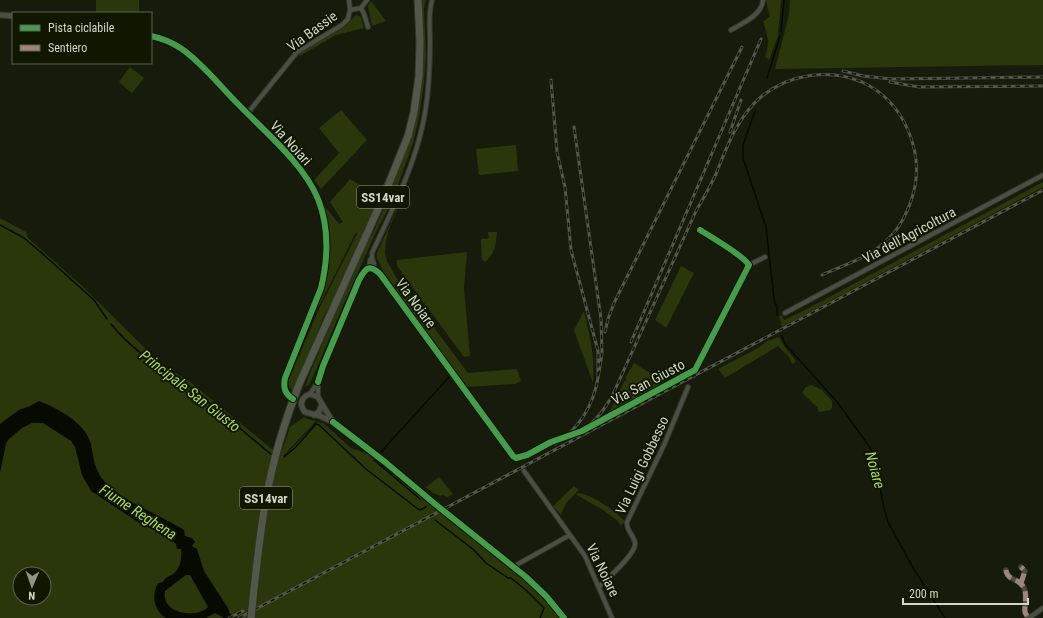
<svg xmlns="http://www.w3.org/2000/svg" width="1043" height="618" font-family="'Roboto Condensed',sans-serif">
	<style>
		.green { fill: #2a370b; fill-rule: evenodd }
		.water { fill: #060b01; fill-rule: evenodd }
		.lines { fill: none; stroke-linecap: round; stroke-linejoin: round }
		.stream { stroke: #060b01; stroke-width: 1.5 }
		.tertiary-tunnel { stroke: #323728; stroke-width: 5; stroke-dasharray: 5 2.5; stroke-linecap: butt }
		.minor-casing { stroke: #30342a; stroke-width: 6 }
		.tertiary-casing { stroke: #30342a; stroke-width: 7 }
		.trunk-casing { stroke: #30342a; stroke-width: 9 }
		.minor { stroke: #4a4e43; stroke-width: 4 }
		.tertiary { stroke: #4a4e43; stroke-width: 5 }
		.trunk { stroke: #525849; stroke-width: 7 }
		.rail-casing { stroke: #53574d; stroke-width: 3 }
		.rail { stroke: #0f1701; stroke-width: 1.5; stroke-dasharray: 4.5; stroke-linecap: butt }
		.trunk-bridge-casing { stroke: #30342a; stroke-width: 9; stroke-linecap: butt }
		.trunk-bridge { stroke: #525849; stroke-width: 7 }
		.quiet { stroke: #a18479; stroke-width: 5; stroke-dasharray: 10 5; stroke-linecap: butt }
		.cycleway-casing { stroke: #0f1701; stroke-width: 8 }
		.cycleway { stroke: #469c4c; stroke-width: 6 }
		.labels { text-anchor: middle; stroke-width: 4; stroke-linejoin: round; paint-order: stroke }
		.shield { fill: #0f1701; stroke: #969d8c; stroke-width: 1 }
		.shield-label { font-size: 13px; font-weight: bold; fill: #d0d7c7 }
		.street-label { font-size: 14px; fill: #d0d7c7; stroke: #0f1701 }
		.water-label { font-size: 15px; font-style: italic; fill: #aed45f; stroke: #0f1701 }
	</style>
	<rect width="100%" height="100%" fill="#161b0c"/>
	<path class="green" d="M96 0H139V13H96Z
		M421 0H426L424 7 426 56 424 82 419 118 413 143 393 199 376 232 342 308 316 370 309 385 305 387 310 373 364 247 373 233 393 187 395 178 407 146 422 70 423 51Z
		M766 0H781L778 36 769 60 765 57C770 42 768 37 763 22L770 16 768 10Z
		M790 0H1043V65L775 69 789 15Z
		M371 1 386 21 372 26 368 6Z
		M356 15 361 17 364 28 336 35 300 56 298 54 344 27Z
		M130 67 144 78 132 93 119 82Z
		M341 110 367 140 321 189 314 180 339 153 319 128Z
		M516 145 518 171 479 175 476 149Z
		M350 179 375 194 379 188 380 196 335 296 325 314 294 391C290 389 289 387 288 382L318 311 357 234 356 232 319 306H317C330 265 334 244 322 203L339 224 343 222 330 202Z
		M1043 182V187L782 327 779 316 782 315 784 320 805 310Z
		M404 193 389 229 386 241 385 253 387 261 396 277 468 373 517 369 521 381 515 384 467 387 383 271 377 258V253Z
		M0 218 26 232 28 238 80 284 162 365 189 381 273 450 281 454 290 427 304 417 307 419 316 421 283 456 284 457 317 422 323 423 351 448 366 453 524 580 541 596 559 618H0ZM20 574H44V598H20Z
		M488 232H497C496 244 495 254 485 262L482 260 481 239 489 238Z
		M467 252 464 287 470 356 464 357 397 266V260Z
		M681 266 694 273 666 328 655 320Z
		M584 311C590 336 595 357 593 383L574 330Z
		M779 337 784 346 796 361 792 364 789 357 778 346 725 378 718 369 760 347 767 341Z
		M634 363 664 382 645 394 638 386V390H640L643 395 610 411 624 382 627 380 625 378Z
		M812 385 822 390 832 401V408L830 410 819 412 817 407 802 393 806 387Z
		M439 477 453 494 448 497 442 495 441 496 433 493 427 488H425Z
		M574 486 579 490 566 503 561 515 553 506Z
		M577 493C590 493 617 512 625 522L623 524 620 525 618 521 603 510 577 495Z"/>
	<path class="water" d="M39 401C57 408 86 423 91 444 93 457 95 471 104 481 123 502 160 515 184 530L185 536 192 538 195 542 192 546 197 549 204 571 228 608 230 614 239 618H224L215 613 206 618H166C154 611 151 595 158 583L163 582C165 577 169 577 173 574 181 568 182 558 181 549H177L176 544 155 530 141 524 91 491 82 475 75 447 71 441 43 423H32L22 428 9 439 6 444 0 473V424L19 410 30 406ZM186 575H190L208 607C199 618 161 616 165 591Z"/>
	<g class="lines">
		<path class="stream" d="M781 31 784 0
			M767 78 780 36
			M755 111 743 145V158L766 227 774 299 777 307V315
			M0 225 24 238 44 255 94 300 107 319
			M111 324C126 343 160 371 183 381L272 455
			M782 336 785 344 838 403 871 449 875 461 884 508 888 522 912 566 945 618
			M380 453 449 377
			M284 457 295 448 316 424 319 425 366 469 418 509 420 510 426 507
			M374 460 420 499
			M435 520 474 550 486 563 508 578H511L527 591 544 608 540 618"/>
		<path class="tertiary-tunnel" d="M435 504 446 513"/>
		<g class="minor-casing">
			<path id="minor" d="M361 8 364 14 368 27
				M350 10 361 8 367 0
				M731 30C743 23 762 15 763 0
				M247 114 297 52 342 25 348 19 350 10 349 0
				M372 258V253C393 208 417 162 425 113 429 90 430 66 430 43 430 28 428 14 432 0
				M749 265 765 257
				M369 268 370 260 372 258 374 264V269
				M785 313 1043 175
				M318 382 323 366 359 280C365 269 369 263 380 274L513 456 516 458 527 455 551 442 582 431 695 370 749 265C744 256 711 237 700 230
				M310 394 318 382V397
				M524 471 585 556 612 618
				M514 567 518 564 570 535
				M1006 570C1007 580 1016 578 1021 584 1029 591 1024 604 1025 612 1025 613 1028 617 1028 618
				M1021 583 1025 571 1021 567
				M599 587C607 579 637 553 635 543 634 535 626 531 627 522L664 445 688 387
				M1029 618 1043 608"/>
		</g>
		<g class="tertiary-casing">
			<path id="tertiary" d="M0 15 13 16
				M151 36C161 38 173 43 182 49 203 64 220 86 238 104 264 131 304 164 318 199 329 227 328 259 321 288L285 378C283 388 285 394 293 399
				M314 415 319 412 322 404 318 397 310 394C301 397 299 405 305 412L320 416 333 422 322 404
				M333 422 385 462 435 504
				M446 513 526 577 546 596 564 618"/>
		</g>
		<g class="trunk-casing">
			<path id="trunk" d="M300 382 383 198 408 136 414 112 419 76 420 42 418 0"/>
		</g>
		<use href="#minor" class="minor"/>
		<use href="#tertiary" class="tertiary"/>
		<use href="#trunk" class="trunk"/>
		<g class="rail-casing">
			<path id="rail" d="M843 71 863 76 892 79 1043 77
				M551 80 557 152 565 187 571 250 598 351V378L602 354 601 319 574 127
				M890 82 919 87 1043 86
				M730 132 741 100
				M605 332 608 319 614 303 742 47
				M631 342 761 39
				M579 432C595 423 606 408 614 392L696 211C703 199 710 187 716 174 727 146 738 116 762 96 790 74 829 68 862 82 905 102 926 154 912 198 907 213 900 228 888 239 871 257 844 265 822 275
				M555 444C579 429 593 406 598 378
				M229 618 243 611
				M239 618 1043 190"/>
		</g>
		<use href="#rail" class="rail"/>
		<g class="trunk-bridge-casing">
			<path id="trunk-bridge" d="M251 618C255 578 259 538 266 499 273 459 285 420 300 382"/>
		</g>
		<use href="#trunk-bridge" class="trunk-bridge"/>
		<path class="quiet" d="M1006 570C1007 580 1016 578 1021 584 1029 591 1024 604 1025 612 1025 613 1028 617 1028 618
			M1021 583 1025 571 1021 567"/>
		<g class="cycleway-casing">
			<path id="cycleway" d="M151 36C161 38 173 43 182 49 203 64 220 86 238 104 264 131 304 164 318 199 329 227 328 259 321 288L285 378C283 388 285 394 293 399
				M318 382 323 366 359 280C365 269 369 263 380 274L513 456 516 458 527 455 551 442 582 431 695 370 749 265C744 256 711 237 700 230
				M333 422 385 462 435 504 526 577 546 596 564 618"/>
		</g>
		<use href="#cycleway" class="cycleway"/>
	</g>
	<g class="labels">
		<g class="shield">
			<rect x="357" y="186" width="52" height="22" rx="3"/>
			<rect x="240" y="487" width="52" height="22" rx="3"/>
		</g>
		<g class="shield-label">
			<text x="383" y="202">SS14var</text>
			<text x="266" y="503">SS14var</text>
		</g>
		<g class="street-label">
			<text transform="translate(312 31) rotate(-36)" y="5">Via Bassie</text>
			<text transform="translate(291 143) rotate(48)" y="5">Via Noiari</text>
			<text transform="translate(909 235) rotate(-28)" y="5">Via dell'Agricoltura</text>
			<text transform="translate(416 303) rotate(54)" y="5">Via Noiare</text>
			<text transform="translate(648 382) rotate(-28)" y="5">Via San Giusto</text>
			<text transform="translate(642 465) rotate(-65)" y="5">Via Luigi Gobbesso</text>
			<text transform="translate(603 570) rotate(64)" y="5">Via Noiare</text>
		</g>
		<g class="water-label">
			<text transform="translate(190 391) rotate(38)" y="5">Principale San Giusto</text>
			<text transform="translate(875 470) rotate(74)" y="5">Noiare</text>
			<text transform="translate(138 512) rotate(33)" y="5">Fiume Reghena</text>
		</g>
	</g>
	<rect x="12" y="12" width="140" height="52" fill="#0f1701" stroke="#5c6450"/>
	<rect x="20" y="25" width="20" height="6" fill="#469c4c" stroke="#5c6450"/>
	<text x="48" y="32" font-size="12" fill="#d0d7c7">Pista ciclabile</text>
	<rect x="20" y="45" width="20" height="6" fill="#a18479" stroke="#5c6450"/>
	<text x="48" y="52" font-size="12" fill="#d0d7c7">Sentiero</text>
	<g transform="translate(32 586) rotate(182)"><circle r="19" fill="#0f1701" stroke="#5c6450"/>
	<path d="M0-3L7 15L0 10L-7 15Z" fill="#8f9586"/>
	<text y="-6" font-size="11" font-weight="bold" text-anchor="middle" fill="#d0d7c7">N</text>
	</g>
	<path d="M903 598v6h125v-6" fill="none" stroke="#d0d7c7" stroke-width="2"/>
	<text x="909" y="598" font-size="12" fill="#d0d7c7" stroke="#0f1701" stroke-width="3" paint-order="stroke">200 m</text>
</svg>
